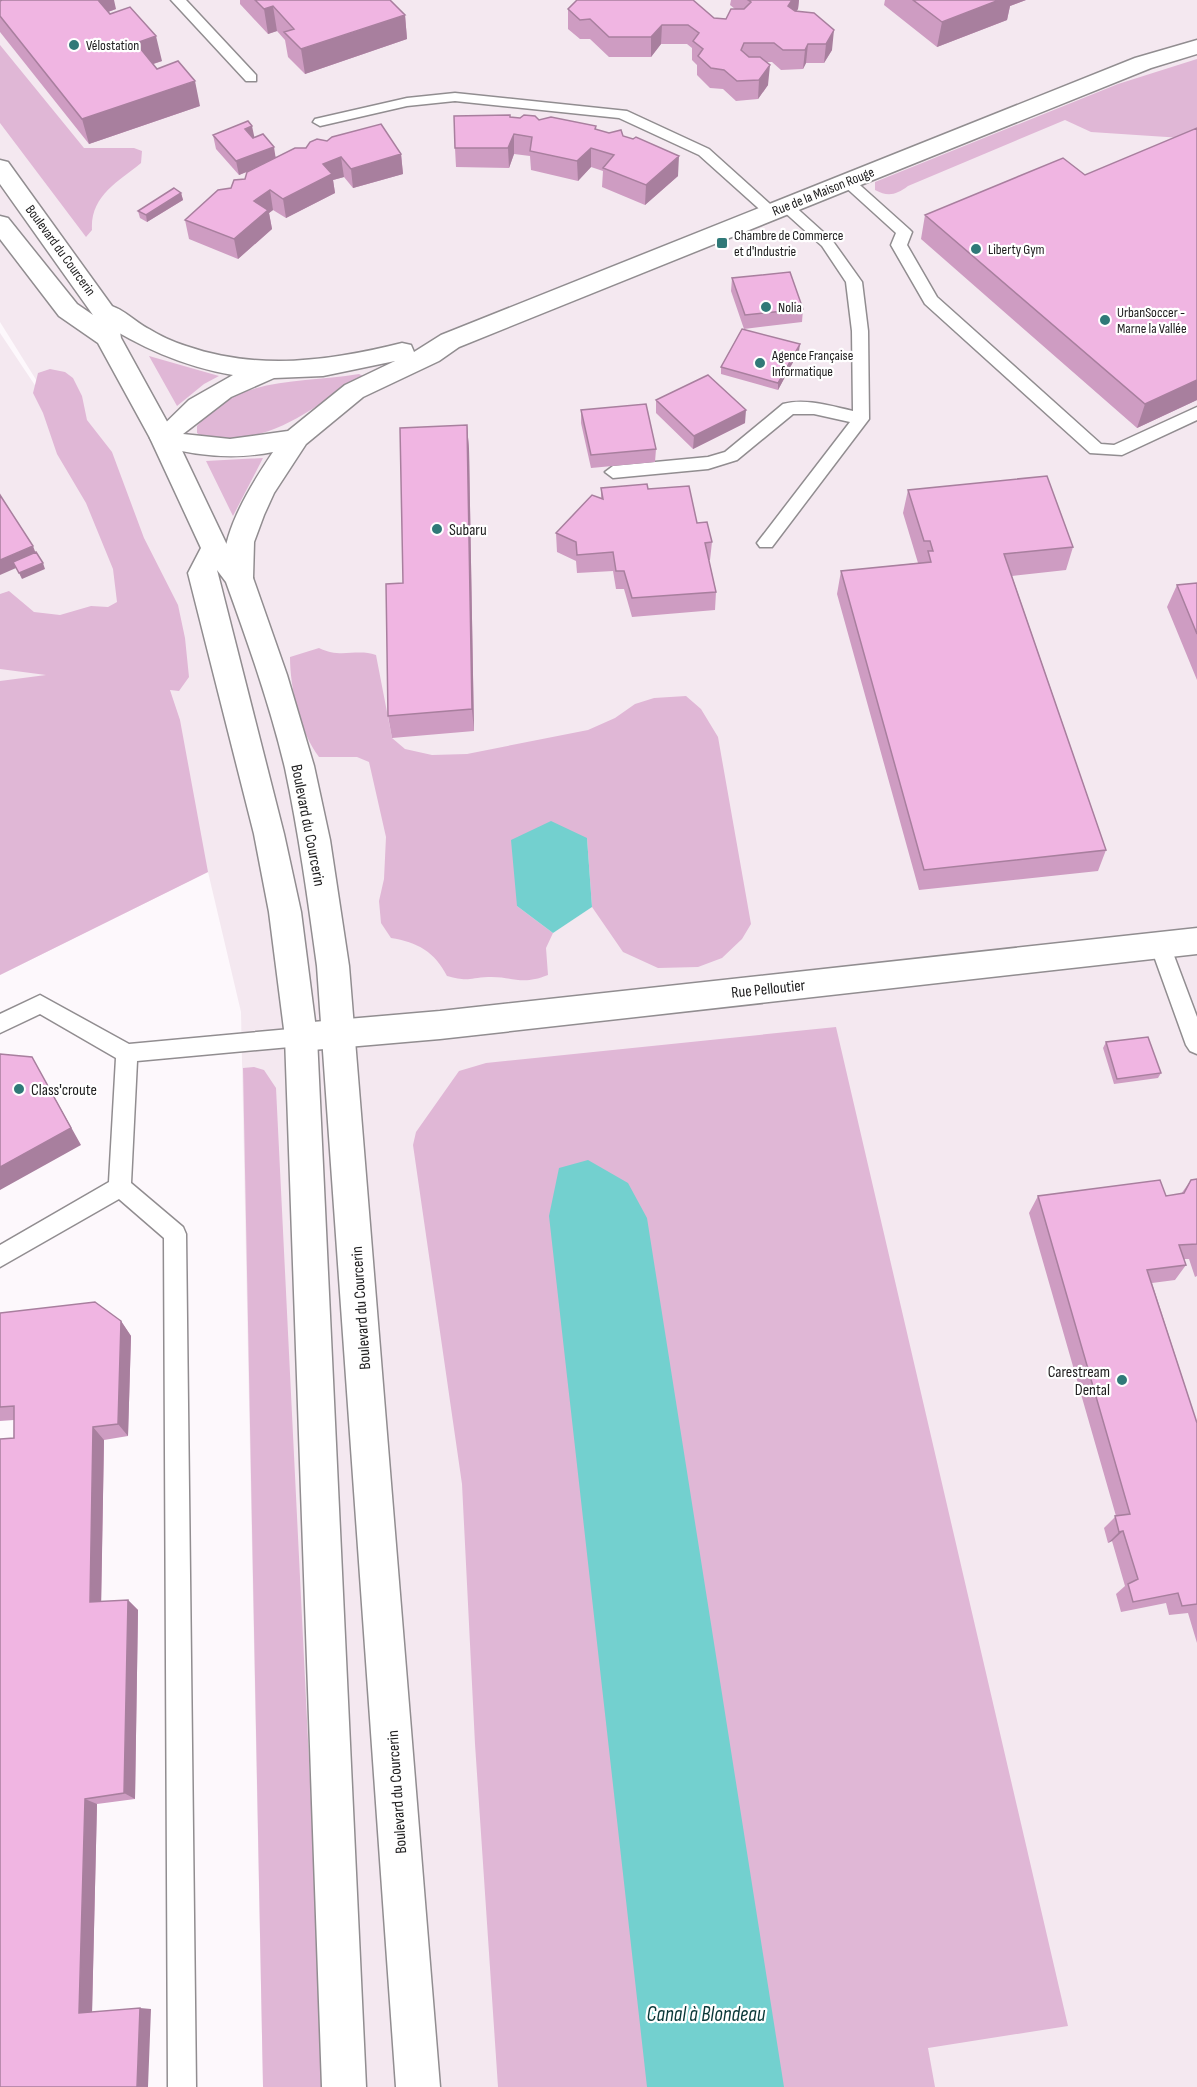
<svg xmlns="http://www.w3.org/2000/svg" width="1197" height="2087" font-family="'Sofia Sans Condensed',sans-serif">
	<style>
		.built { fill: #f4e8f0 }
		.green { fill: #e0b7d6 }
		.water { fill: #73d0cf }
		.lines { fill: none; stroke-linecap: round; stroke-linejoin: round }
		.service-casing { stroke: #918d90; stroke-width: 3 }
		.minor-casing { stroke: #918d90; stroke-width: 3 }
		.tertiary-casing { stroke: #918d90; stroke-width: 3 }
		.secondary-casing { stroke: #918d90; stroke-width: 3 }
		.service { fill: #fff; fill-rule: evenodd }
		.minor { fill: #fff; fill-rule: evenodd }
		.tertiary { fill: #fff; fill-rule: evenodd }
		.secondary { fill: #fff; fill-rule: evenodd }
		.wall { fill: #ce9cc2 }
		.shaded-wall { fill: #a87f9e }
		.building { fill: #f0b5e2; stroke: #a87f9e; stroke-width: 1.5 }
		.poi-dot { fill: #307978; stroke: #fff; stroke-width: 2 }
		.labels { text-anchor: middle; stroke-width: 4.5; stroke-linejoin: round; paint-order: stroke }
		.far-poi-label { font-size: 14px; fill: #212021; stroke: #fff; text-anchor: start }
		.far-street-label { font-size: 14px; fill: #212021; stroke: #fff }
		.poi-label { font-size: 16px; fill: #212021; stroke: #fff; text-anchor: start }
		.street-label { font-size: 16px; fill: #212021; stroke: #fff }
		.near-water-label { font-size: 21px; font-style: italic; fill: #0a3838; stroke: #fff }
	</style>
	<rect width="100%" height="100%" fill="#fdf8fc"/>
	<path class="built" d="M0 0H1197V2087H263L241 1012 208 872 0 975V333L103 487 0 322Z"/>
	<path class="green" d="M0 45 84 148H134L142 151 141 163C118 182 90 196 92 230L86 237 0 123Z
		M1197 59V139L1091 132 1065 120 908 186C896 195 888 197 875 190V182L1118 84Z
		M149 356 219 376 204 384 177 406Z
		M50 369 65 372 73 378 82 396 87 420 112 452 144 538 178 605 185 638 189 677 179 691 170 690 180 720 208 872 0 975V681L46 675 0 669V594L9 591 34 612 60 615 91 606 108 607 117 602 113 569 86 503 57 454 43 413 33 393 38 373Z
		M359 374 363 376C317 404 277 442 218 438 211 438 202 438 197 433V426C238 375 300 384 359 374Z
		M263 458 233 516 206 461Z
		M319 648C341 659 356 648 376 655L392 738 405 749 432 755 467 754 588 730 615 718 635 704 654 698 686 696 701 709 718 737 751 924 742 939 722 958 698 967 658 968 623 952 592 907 587 838 517 906 553 933 546 948 548 975C521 986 513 976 488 977 469 978 468 982 447 976 435 952 417 942 391 938L381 923 379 901 384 879 386 837 369 762 357 757H319C300 732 290 688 290 657Z
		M836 1027 1068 2026 928 2048 935 2087H498L475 1744 462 1484 413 1145 416 1132 459 1071 486 1063Z
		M254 1067 264 1070 276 1088 325 2087H263L243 1068Z"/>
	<path class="water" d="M551 821 587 838 592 907 553 933 517 906 511 840Z
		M588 1160 628 1183 647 1218 784 2087H647L549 1216 559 1168Z"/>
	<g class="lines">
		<g class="service-casing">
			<path id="service" d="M171 0H186L256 75V81H246Z
				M455 93 627 111 709 149 779 212 776 215H766L699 155 619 118 455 101 407 106 320 126 313 122 315 119 407 98Z
				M847 176 852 178 909 229 912 232 907 245 937 297 1101 444 1114 445 1197 407V420L1122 455 1090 453 925 304 891 245 896 233 842 184 840 181 842 178Z
				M786 201 791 203 832 240 862 282 868 331 869 419 772 547H760L757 543 760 539 850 422 814 414H793L737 460 708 469 613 478 605 472 613 466 708 457 725 452 783 404C806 398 830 406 853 411L852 331 846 282 822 246 781 209 778 206Z
				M1160 936 1167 939 1170 945 1197 1017V1054L1190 1051 1186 1045 1150 945 1153 939Z
				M40 995 129 1044 301 1028 308 1031 311 1037 308 1043 301 1046 137 1061 131 1183 183 1227 186 1234 196 2087H168L164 1238 119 1199 0 1267V1245L109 1182 116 1058 40 1014 0 1033V1014Z"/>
		</g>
		<g class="minor-casing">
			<path id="minor" d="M1197 928V954L440 1039 301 1051 289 1047 285 1037 289 1027 301 1023 440 1011Z"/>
		</g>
		<g class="tertiary-casing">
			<path id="tertiary" d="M1197 40V54L1151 68 459 347 439 361 363 397 306 444 274 493 264 515 254 542 253 578 249 585 239 588 229 585C209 549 253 482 273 452 232 460 194 456 154 444L150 438 189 400 233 375C182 366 140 347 96 319L93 313 96 307C99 306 102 305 105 305 120 305 136 323 149 329 160 336 174 342 186 346 258 371 330 361 402 343L411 345 414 352 441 335 1135 58ZM395 361 345 385 288 431 230 439 183 434 231 397 274 378 323 376Z"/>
		</g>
		<g class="secondary-casing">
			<path id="secondary" d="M0 160 8 162 117 313 121 338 176 438 226 543 253 578 287 675 314 766 330 840 349 966 440 2087H396L317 966C308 900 299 834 285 768 270 705 248 643 226 582L217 570 284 834 301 912 317 1037 366 2087H322L285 1037 269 912 254 834 188 573 201 548 150 438 98 343 59 316 0 239V216L8 218 77 304 93 315 0 184Z"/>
		</g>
		<use href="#service" class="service"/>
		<use href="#minor" class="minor"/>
		<use href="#tertiary" class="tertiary"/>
		<use href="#secondary" class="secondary"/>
	</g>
	<path class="wall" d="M0 0 116 9 108 12 162 61 153 64 157 69 200 106 89 144 0 32Z
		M240 0H390L405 15 407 39 305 74 288 57 285 40 277 31 268 34 240 4Z
		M731 0H799L798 9 796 11 832 50 824 63H806L803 69 781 70 772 62H766L768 85 758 99 736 101 723 89 710 88 697 75V65L692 60V48L687 44H661L651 57H609L590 39H580L568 29V9L726 19 735 9 730 5Z
		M885 0H1026L1010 6 1007 20 937 47 884 5Z
		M510 117 539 120 596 129 678 176 645 205 602 187 603 171 591 167 578 181 531 170 530 156 514 154 509 168 456 167 455 148Z
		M213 135 255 138 276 157 401 154 403 174 353 188 344 177 333 180 335 193 286 218 273 210 269 213 272 229 238 259 189 239 185 220 245 179 249 171 239 175 216 149Z
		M181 193 183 200 147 222 140 218 138 211Z
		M925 215 1197 400 1137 428 921 239Z
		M732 278 803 309 802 322 744 329 731 291Z
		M799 351 778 390 721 374V367Z
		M656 400 745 423 693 449 656 413Z
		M581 410 656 449 655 462 591 468 581 423Z
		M467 425 469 449 474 731 392 738 388 716 403 583Z
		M601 488 648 489 697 523 712 542 710 560H709L716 592 715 610 632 617 624 589H616L613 571 577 573 576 561 557 552 556 533 601 498Z
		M908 490 1073 547 1066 570 1012 576 1106 850 1098 871 919 890 837 594 841 571 918 563 903 513Z
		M1197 583V680L1167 607 1177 585Z
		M1106 1042 1161 1073 1158 1078 1114 1084 1103 1048Z
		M1197 1179V1276L1195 1277 1189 1259H1184L1186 1265 1175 1280 1152 1283 1197 1423V1643L1188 1613 1169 1615 1166 1603 1121 1612 1116 1594 1125 1586 1112 1541 1108 1543 1104 1528 1116 1516 1029 1213 1038 1196H1166L1181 1194 1191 1180Z
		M0 1313 121 1321 131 1336 128 1436 104 1440 101 1602 128 1600 138 1610 135 1799 97 1804 92 2012 151 2009 0 2087 14 1420 0 1421Z"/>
	<path class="shaded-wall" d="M93 0H114L116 9 97 16Z
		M792 0H799L798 9 786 25 788 6Z
		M999 0H1026L1010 6 1007 20 937 47 942 22Z
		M273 6 277 31 268 34 264 9Z
		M405 15 407 39 305 74 301 49Z
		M662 25 661 44 651 57V37Z
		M834 30 832 50 824 63 826 44Z
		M156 36 162 61 141 68 136 43Z
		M808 44 806 63 803 69 805 50Z
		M770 65 768 85 758 99 759 80Z
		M195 81 200 106 89 144 82 119Z
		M252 126 255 140 245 129Z
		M514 134V154L509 168 508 148Z
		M274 147 276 160 239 175 236 161Z
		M591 148V167L578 181 577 161Z
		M401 154 403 174 353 188 351 169Z
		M679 156 678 176 645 205 646 185Z
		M341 157 344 177 333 180 335 193 286 218 283 199 323 164Z
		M270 190 273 210 269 213 272 229 238 259 234 239 254 201Z
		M181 193 183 200 147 222 146 215Z
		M800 344 799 351 778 390V383Z
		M1197 380V400L1137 428 1145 404Z
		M746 410 745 423 693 449 694 436Z
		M467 425 469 449 474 731 472 709Z
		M33 546 38 559 13 562 16 568 0 575V560Z
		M43 563 45 569 22 579 19 573Z
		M42 1075 81 1145 0 1190V1167Z
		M121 1321 131 1336 128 1436 118 1424Z
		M93 1427 104 1440 101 1612 90 1602Z
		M1123 1531 1112 1541 1108 1543 1119 1532Z
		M128 1600 138 1610 135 1799 124 1793Z
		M85 1799 97 1804 92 2014 79 2013Z
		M140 2008 151 2009 148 2087H137Z"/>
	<path class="building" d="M2 0H98L110 14 130 7 156 36 136 43 157 69 178 61 195 81 82 119 0 16V1Z
		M255 0H390L405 15 301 49 284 32 294 29 273 6 264 9Z
		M577 0H693L714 18 726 19 731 9H744L751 2 748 0H792L788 6 795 11 814 13 834 30 826 44H808L805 50H783L774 43H744L741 50 749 57H760L770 65 759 80 737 81 724 70 711 68 698 56 703 49 693 41 699 33 688 25H662L651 37H609L590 19 580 20 568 9Z
		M913 0H999L942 22Z
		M510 115V117L520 118 524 115 535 116 539 120 551 117 596 126 595 129 609 133 621 130 623 136 633 139 636 137 679 156 646 185 603 168 614 155 591 148 577 161 530 151 532 137 514 134 508 148H455L454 116Z
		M248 121 252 126 245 129 253 138 263 134 274 147 236 161 213 135Z
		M381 124 401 154 351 169 341 157 323 164 332 174 283 199 270 190 254 201 268 210 234 239 185 220 218 190 231 188 234 180 245 179 247 172 295 148H306L310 142 317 139 327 141 332 137Z
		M1197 128V380L1145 404 925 215 1063 158 1085 175Z
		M174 188 181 193 146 215 138 211Z
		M790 272 803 309 745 315 732 278Z
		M742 329 800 344 778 383 721 367Z
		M708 375 746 410 694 436 656 400Z
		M646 404 656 449 591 455 581 410Z
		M467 425 472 709 388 716 386 584 403 583 400 428Z
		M1047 476 1073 547 1004 554 1106 850 924 870 841 571 931 562 928 551H933L930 541H924L908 490Z
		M647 484 648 489 689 486 697 523 707 522 712 542 705 543 716 592 632 598 624 571H616L613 552 577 555 576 542 556 533 592 495 603 499 601 488Z
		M0 495 33 546 0 560Z
		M36 552 43 563 19 573 13 562Z
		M1197 583V634L1177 585Z
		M1148 1037 1161 1073 1117 1079 1106 1042Z
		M0 1054 32 1057 71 1128 0 1167Z
		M1197 1179V1244L1179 1245 1186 1265 1147 1270 1197 1423V1604L1182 1606 1178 1593 1133 1602 1128 1584 1138 1579 1123 1531 1119 1532 1115 1516 1130 1514 1038 1196 1160 1180 1166 1196 1184 1193 1191 1180Z
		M95 1302 121 1321 118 1424 93 1427 90 1602 128 1600 124 1793 85 1799 79 2013 140 2008 137 2087H0V1439L14 1438V1406L0 1407V1313Z"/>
	<g class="poi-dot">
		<circle cx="74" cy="45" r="6"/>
		<rect x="716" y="237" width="12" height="12" rx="3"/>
		<circle cx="976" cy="249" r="6"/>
		<circle cx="766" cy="307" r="6"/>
		<circle cx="1105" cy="320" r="6"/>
		<circle cx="760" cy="363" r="6"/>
		<circle cx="437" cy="529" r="6"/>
		<circle cx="19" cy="1089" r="6"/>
		<circle cx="1122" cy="1380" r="6"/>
	</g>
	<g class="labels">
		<g class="far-poi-label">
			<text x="86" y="50">Vélostation</text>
			<text x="734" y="240">Chambre de Commerce<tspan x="734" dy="16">et d'Industrie</tspan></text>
			<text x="988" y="254">Liberty Gym</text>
			<text x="778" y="312">Nolia</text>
			<text x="1117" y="317">UrbanSoccer -<tspan x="1117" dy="16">Marne la Vallée</tspan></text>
			<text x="772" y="360">Agence Française<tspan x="772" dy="16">Informatique</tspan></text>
		</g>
		<g class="far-street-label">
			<text transform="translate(823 191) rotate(-22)" y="5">Rue de la Maison Rouge</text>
			<text transform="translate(61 250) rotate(54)" y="5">Boulevard du Courcerin</text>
		</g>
		<g class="poi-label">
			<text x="449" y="535">Subaru</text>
			<text x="31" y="1095">Class'croute</text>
			<text x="1110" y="1377" text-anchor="end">Carestream<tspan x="1110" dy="18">Dental</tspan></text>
		</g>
		<g class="street-label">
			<text transform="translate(309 825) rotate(79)" y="6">Boulevard du Courcerin</text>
			<text transform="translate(768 988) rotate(-6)" y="6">Rue Pelloutier</text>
			<text transform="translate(360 1308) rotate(-94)" y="6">Boulevard du Courcerin</text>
			<text transform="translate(396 1792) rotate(-94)" y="6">Boulevard du Courcerin</text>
		</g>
		<g class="near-water-label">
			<text x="706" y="2021">Canal à Blondeau</text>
		</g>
	</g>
</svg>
